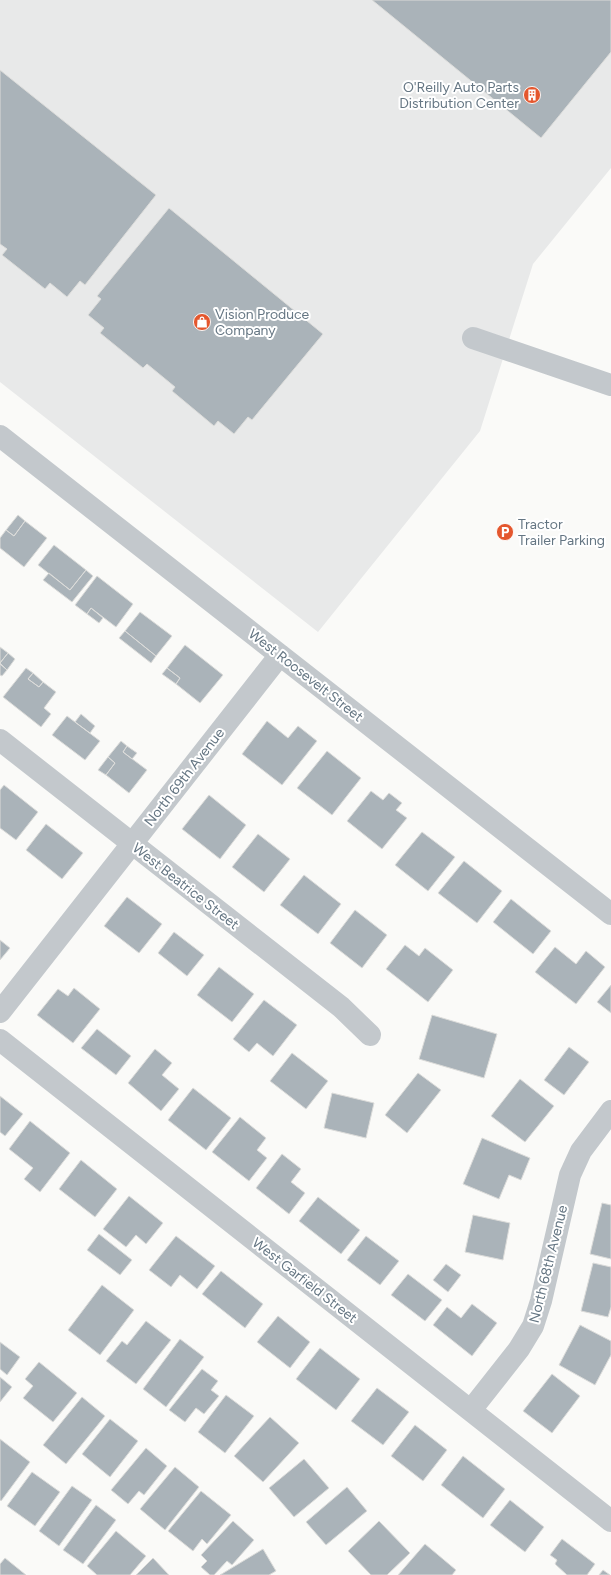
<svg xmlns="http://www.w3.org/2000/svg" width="611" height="1575" font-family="Figtree,sans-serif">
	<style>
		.built { fill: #e8e9e9 }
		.building { fill: #aab3b9; stroke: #dcdcda }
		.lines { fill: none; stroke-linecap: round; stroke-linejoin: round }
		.minor { stroke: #c3c8cc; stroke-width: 22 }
		.labels { text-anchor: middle; stroke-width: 4; stroke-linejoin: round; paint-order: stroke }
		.poi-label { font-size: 14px; fill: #657683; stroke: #fff; text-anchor: start }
		.street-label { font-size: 14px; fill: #657683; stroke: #fff }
	</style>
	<rect width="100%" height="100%" fill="#fafaf8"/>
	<path class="built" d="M0 0H611V168L533 264 480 431 318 632 0 382Z"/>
	<path class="building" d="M372 0H611V52L541 138Z
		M0 70 156 195 85 285 80 281 67 297 50 283 45 289 2 255 7 249 0 244Z
		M169 208 323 334 252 420 248 417 234 434 218 421 214 426 172 391 175 387 147 364 143 368 100 333 104 328 88 315 101 299 97 296Z
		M18 515 25 521 14 536 6 530Z
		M25 521 47 538 24 567 0 548V538L6 530 14 536Z
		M54 545 86 570 70 590 38 565Z
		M86 570 93 576 72 602 43 580 49 573 70 590Z
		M97 576 133 604 116 627 91 608 87 614 75 605Z
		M91 608 103 618 99 623 87 614Z
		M140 612 172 636 156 656 125 631Z
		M125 631 156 656 151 663 119 638Z
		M185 645 223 675 200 703 176 684 180 678 167 668Z
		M0 647 8 653 0 663Z
		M8 653 15 659 7 670 0 663Z
		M0 664 7 670 2 676 0 675Z
		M26 668 33 673 28 679 39 687 43 682 56 692 44 708 51 714 41 727 3 697Z
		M167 668 180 678 176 684 162 674Z
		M33 673 43 682 39 687 28 679Z
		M81 714 95 726 90 733 75 722Z
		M67 716 100 741 85 760 52 735Z
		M267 721 288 738 298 726 317 741 282 785 242 754Z
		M121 741 127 746 123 752 147 770 129 793 106 775 115 763 108 757Z
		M127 746 137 753 132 759 123 752Z
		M327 751 361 778 332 815 297 788Z
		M108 757 115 763 106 775 98 770Z
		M4 785 38 812 16 840 0 828V790Z
		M371 791 383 800 389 793 402 803 396 810 407 818 382 849 347 821Z
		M209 795 246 825 220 859 182 829Z
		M46 824 83 853 62 879 26 850Z
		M422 832 455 857 428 891 395 865Z
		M258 834 290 859 264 892 232 867Z
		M464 861 502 891 477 923 438 893Z
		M304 875 341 904 318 934 280 905Z
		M127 897 162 924 139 953 104 926Z
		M511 899 551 931 533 954 493 922Z
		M355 910 387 935 362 968 330 943Z
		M174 932 204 955 187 976 158 953Z
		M0 940 10 948 0 960Z
		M405 945 419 956 425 948 453 970 428 1002 386 969Z
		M555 947 576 964 586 951 605 967 576 1004 535 972Z
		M219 967 254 994 232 1022 197 995Z
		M611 985V1013L597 1002Z
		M74 988 100 1009 73 1043 37 1015 58 989 68 996Z
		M264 1000 297 1025 273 1056 257 1043 249 1052 233 1039Z
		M432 1015 497 1034 484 1078 419 1059Z
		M97 1029 131 1056 116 1075 81 1048Z
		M569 1047 589 1062 564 1095 544 1080Z
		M155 1049 172 1063 162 1075 179 1089 161 1111 128 1083Z
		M292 1053 328 1081 306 1109 270 1081Z
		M418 1073 441 1090 407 1133 385 1115Z
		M520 1079 554 1106 525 1142 491 1116Z
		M193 1088 231 1118 206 1150 168 1120Z
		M332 1093 374 1103 366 1138 324 1128Z
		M0 1096 23 1114 5 1136 0 1132Z
		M240 1117 266 1138 257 1150 267 1158 249 1181 212 1152Z
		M30 1121 70 1153 40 1192 24 1179 33 1168 9 1149Z
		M482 1138 530 1158 521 1180 509 1175 499 1199 463 1184Z
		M282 1154 301 1169 291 1182 305 1193 289 1214 256 1188Z
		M81 1160 117 1189 95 1217 59 1189Z
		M129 1196 163 1223 146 1244 136 1235 126 1247 103 1229Z
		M318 1197 360 1230 341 1254 299 1221Z
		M602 1203 611 1205V1259L590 1254Z
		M473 1215 510 1223 503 1260 465 1252Z
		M99 1234 132 1260 120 1275 87 1250Z
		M176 1236 215 1266 197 1289 180 1275 171 1287 149 1270Z
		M366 1236 399 1261 380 1285 347 1260Z
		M593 1263 611 1267V1307L608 1317 581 1311Z
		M446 1264 461 1275 448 1292 433 1280Z
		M221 1271 263 1304 245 1328 202 1294Z
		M408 1274 442 1300 425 1321 391 1295Z
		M102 1285 134 1310 100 1355 68 1330Z
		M472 1304 497 1323 472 1356 433 1325 447 1307 461 1318Z
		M278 1316 310 1342 290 1368 257 1342Z
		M146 1321 171 1340 136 1384 106 1361 122 1341 127 1345Z
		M580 1325 611 1341V1355L595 1385 559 1365Z
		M180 1339 204 1357 166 1407 143 1389Z
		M0 1342 20 1357 7 1375 0 1369Z
		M320 1348 360 1379 336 1410 296 1379Z
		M39 1362 77 1393 53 1422 23 1398 33 1386 25 1379Z
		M202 1369 218 1381 211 1390 219 1396 204 1414 196 1408 185 1422 169 1410Z
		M552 1374 580 1396 552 1433 523 1411Z
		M0 1377 12 1387 0 1402Z
		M377 1388 409 1412 383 1445 351 1421Z
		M226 1395 254 1416 225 1453 198 1432Z
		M82 1397 105 1416 66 1464 43 1445Z
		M270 1417 299 1443 263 1482 234 1456Z
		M110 1419 138 1441 110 1477 82 1454Z
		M415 1425 447 1450 423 1481 391 1456Z
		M0 1439 30 1462 1 1501 0 1500Z
		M146 1448 167 1466 144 1495 139 1491 128 1504 111 1490Z
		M463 1456 505 1489 483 1518 441 1485Z
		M304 1459 329 1488 294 1517 269 1488Z
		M175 1467 199 1487 165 1530 140 1509Z
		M32 1472 60 1492 35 1526 7 1506Z
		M72 1486 92 1500 59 1546 39 1531Z
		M347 1487 367 1511 326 1545 306 1522Z
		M201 1491 231 1515 207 1544 202 1539 193 1551 168 1531Z
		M510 1500 544 1527 525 1552 490 1525Z
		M96 1505 116 1520 83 1564 63 1550Z
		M233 1521 254 1540 232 1565 227 1561 214 1575H210L201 1567 207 1561 201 1555Z
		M379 1521 410 1553 387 1575H371L348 1551Z
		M116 1531 146 1556 130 1575H97L87 1566Z
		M562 1539 595 1564 587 1575H567L555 1564 557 1560 550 1555Z
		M425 1544 456 1570 452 1575H398Z
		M263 1549 276 1571 269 1575H220Z
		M5 1558 26 1575H0V1564Z
		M153 1558 169 1575H136Z
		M603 1570 610 1575H599Z"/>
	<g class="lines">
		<path class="minor" d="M473 338 611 385
			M0 436 611 914
			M0 740 341 1007 370 1035
			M0 1012 280 655
			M0 1040 611 1521
			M471 1410 519 1349 533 1326 541 1301 570 1175 581 1151 611 1111"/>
	</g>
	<defs>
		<g id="building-disc" transform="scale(0.9)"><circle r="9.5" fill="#e4572e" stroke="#fff"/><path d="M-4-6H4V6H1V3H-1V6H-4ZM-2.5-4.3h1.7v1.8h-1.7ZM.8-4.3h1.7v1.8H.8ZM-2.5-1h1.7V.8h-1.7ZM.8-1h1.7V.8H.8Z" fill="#fff"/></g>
		<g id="shop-disc" transform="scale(0.9)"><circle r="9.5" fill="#e4572e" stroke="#fff"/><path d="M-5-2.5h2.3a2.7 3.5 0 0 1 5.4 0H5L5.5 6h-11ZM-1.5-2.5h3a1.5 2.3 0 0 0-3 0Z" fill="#fff"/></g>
		<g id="parking-disc" transform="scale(0.9)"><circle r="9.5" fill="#e4572e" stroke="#fff"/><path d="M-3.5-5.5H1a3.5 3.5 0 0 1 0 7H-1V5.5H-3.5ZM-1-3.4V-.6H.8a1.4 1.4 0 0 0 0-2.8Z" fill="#fff"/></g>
	</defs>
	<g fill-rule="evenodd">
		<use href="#building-disc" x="532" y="95"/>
		<use href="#shop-disc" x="202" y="322"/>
		<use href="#parking-disc" x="505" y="532"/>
	</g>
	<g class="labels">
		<g class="poi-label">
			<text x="519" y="92" text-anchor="end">O'Reilly Auto Parts<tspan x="519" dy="16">Distribution Center</tspan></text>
			<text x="215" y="319">Vision Produce<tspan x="215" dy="16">Company</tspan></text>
			<text x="518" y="529">Tractor<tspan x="518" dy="16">Trailer Parking</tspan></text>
		</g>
		<g class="street-label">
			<text transform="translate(306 675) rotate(38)" y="5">West Roosevelt Street</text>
			<text transform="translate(184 777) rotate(-52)" y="5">North 69th Avenue</text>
			<text transform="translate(186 886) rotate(38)" y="5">West Beatrice Street</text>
			<text transform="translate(548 1264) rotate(-76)" y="5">North 68th Avenue</text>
			<text transform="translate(305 1280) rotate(38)" y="5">West Garfield Street</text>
		</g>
	</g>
</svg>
